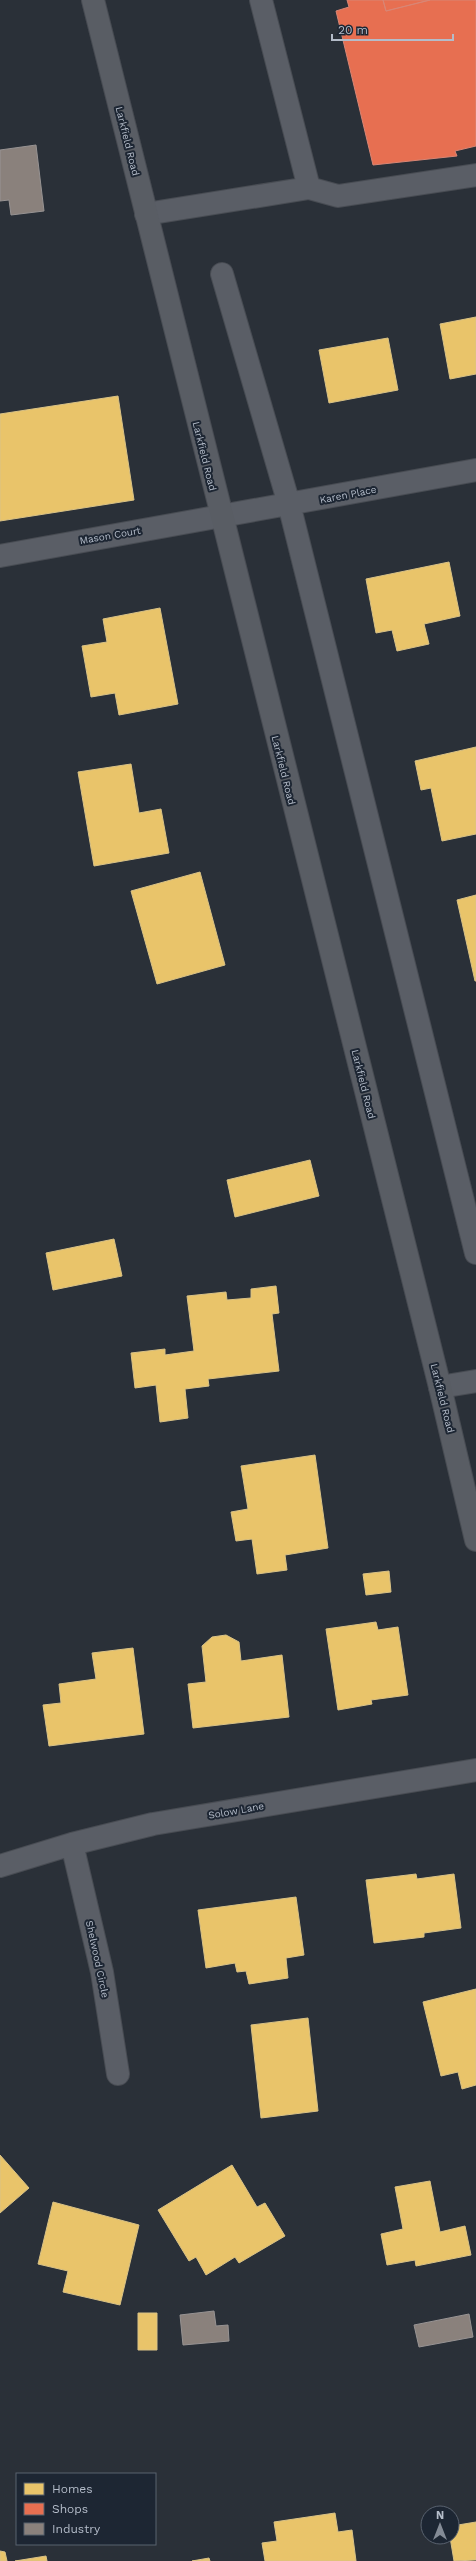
<svg xmlns="http://www.w3.org/2000/svg" width="476" height="2561" font-family="'Work Sans',sans-serif">
	<style>
		.homes { fill: #e9c46a; stroke: #d9c286 }
		.shops { fill: #e76f51; stroke: #d88675 }
		.industry { fill: #8a817c; stroke: #979393 }
		.lines { fill: none; stroke-linecap: round; stroke-linejoin: round }
		.service-casing { stroke: #484c53; stroke-width: 24 }
		.minor-casing { stroke: #484c53; stroke-width: 24 }
		.secondary-casing { stroke: #484c53; stroke-width: 24 }
		.service { stroke: #5a5e66; stroke-width: 22 }
		.minor { stroke: #5a5e66; stroke-width: 22 }
		.secondary { stroke: #595d64; stroke-width: 22 }
		.labels { text-anchor: middle; stroke-width: 4; stroke-linejoin: round; paint-order: stroke }
		.street-label { font-size: 10px; fill: #b4bcc9; stroke: #1d2633 }
	</style>
	<rect width="100%" height="100%" fill="#2a3038"/>
	<path class="homes" d="M476 317V374L450 379 440 324Z
		M388 338 398 390 329 403 319 350Z
		M118 396 134 500 0 521V414Z
		M449 562 460 616 424 624 429 644 397 651 392 630 376 633 366 579Z
		M160 608 178 704 119 715 115 693 91 697 82 646 107 642 103 619Z
		M476 747V834L442 841 431 788 421 790 415 761Z
		M131 764 139 813 161 809 169 853 94 866 78 772Z
		M200 872 225 965 157 984 131 891Z
		M476 895V981H475L457 900Z
		M310 1160 319 1196 235 1217 227 1180Z
		M114 1239 122 1276 53 1290 46 1253Z
		M276 1286 279 1313 272 1314 279 1371 208 1379 209 1386 185 1389 188 1418 160 1422 156 1385 135 1388 131 1353 165 1349V1355L194 1351 187 1296 226 1292 227 1300 251 1298V1289Z
		M315 1455 328 1548 285 1555 287 1570 257 1574 252 1539 236 1541 231 1512 248 1509 241 1466Z
		M389 1571 391 1592 366 1595 363 1574Z
		M376 1622 378 1630 398 1627 408 1695 371 1700 372 1704 338 1710 326 1629Z
		M226 1635 239 1642 241 1661 282 1655 289 1717 193 1728 188 1684 206 1682 202 1646 212 1637Z
		M133 1648 144 1734 49 1746 43 1705 61 1703 59 1684 96 1679 92 1653Z
		M416 1874 417 1879 454 1874 461 1928 424 1933V1937L374 1943 366 1880Z
		M296 1897 304 1955 286 1958 288 1978 249 1984 246 1971 237 1972 235 1963 206 1968 198 1910Z
		M476 1989V2085L462 2089 458 2072 441 2076 423 2002Z
		M308 2018 318 2111 261 2118 251 2025Z
		M0 2155 29 2188 0 2213Z
		M232 2165 257 2207 265 2203 285 2236 239 2263 235 2257 206 2275 196 2257 189 2261 158 2210Z
		M430 2181 440 2232 465 2226 471 2255 416 2266 415 2260 387 2265 381 2234 403 2229 395 2187Z
		M53 2202 139 2225 120 2305 63 2292 68 2271 38 2264Z
		M138 2313H157V2350H138Z
		M335 2513 338 2532 352 2530 356 2561H265L262 2543 277 2541 274 2522Z
		M476 2522V2560L454 2561 450 2537H452V2526Z
		M0 2551 5 2552 7 2561H0Z
		M46 2556 47 2561H15Z
		M209 2558 210 2561H192Z"/>
	<path class="shops" d="M347 0H383L386 11 430 0H476V146L455 151 457 156 373 165 336 11 349 7Z
		M383 0H430L386 11Z"/>
	<path class="industry" d="M36 145 44 211 11 215 9 200 0 201V150Z
		M214 2311 216 2326 228 2325 229 2341 183 2345 180 2315Z
		M469 2314 473 2337 419 2347 414 2325Z"/>
	<g class="lines">
		<g class="service-casing">
			<path id="service" d="M261 0 309 188
				M146 214 309 188 338 196 476 175"/>
		</g>
		<g class="minor-casing">
			<path id="minor" d="M222 274 289 504 476 1253
				M0 556 476 470
				M440 1387 476 1381
				M72 1844 102 1972 118 2074
				M0 1866 72 1844 153 1824 476 1770"/>
		</g>
		<g class="secondary-casing">
			<path id="secondary" d="M93 0 440 1387 476 1540"/>
		</g>
		<use href="#service" class="service"/>
		<use href="#minor" class="minor"/>
		<use href="#secondary" class="secondary"/>
	</g>
	<g class="labels">
		<g class="street-label">
			<text transform="translate(128 141) rotate(76)" y="4">Larkfield Road</text>
			<text transform="translate(205 456) rotate(76)" y="4">Larkfield Road</text>
			<text transform="translate(348 494) rotate(-11)" y="4">Karen Place</text>
			<text transform="translate(110 535) rotate(-10)" y="4">Mason Court</text>
			<text transform="translate(284 770) rotate(76)" y="4">Larkfield Road</text>
			<text transform="translate(364 1084) rotate(76)" y="4">Larkfield Road</text>
			<text transform="translate(443 1398) rotate(76)" y="4">Larkfield Road</text>
			<text transform="translate(236 1810) rotate(-10)" y="4">Solow Lane</text>
			<text transform="translate(98 1959) rotate(78)" y="4">Shelwood Circle</text>
		</g>
	</g>
	<rect x="16" y="2473" width="140" height="72" fill="#1d2633" stroke="#59626f"/>
	<rect x="24" y="2483" width="20" height="12" fill="#e9c46a" stroke="#59626f"/>
	<text x="52" y="2493" font-size="12" fill="#b4bcc9">Homes</text>
	<rect x="24" y="2503" width="20" height="12" fill="#e76f51" stroke="#59626f"/>
	<text x="52" y="2513" font-size="12" fill="#b4bcc9">Shops</text>
	<rect x="24" y="2523" width="20" height="12" fill="#8a817c" stroke="#59626f"/>
	<text x="52" y="2533" font-size="12" fill="#b4bcc9">Industry</text>
	<g transform="translate(440 2525)"><circle r="19" fill="#1d2633" stroke="#59626f"/>
	<path d="M0-3L7 15L0 10L-7 15Z" fill="#848b96"/>
	<text y="-6" font-size="11" font-weight="bold" text-anchor="middle" fill="#b4bcc9">N</text>
	</g>
	<path d="M332 34v6h121v-6" fill="none" stroke="#b4bcc9" stroke-width="2"/>
	<text x="338" y="34" font-size="12" fill="#b4bcc9" stroke="#1d2633" stroke-width="3" paint-order="stroke">20 m</text>
</svg>
